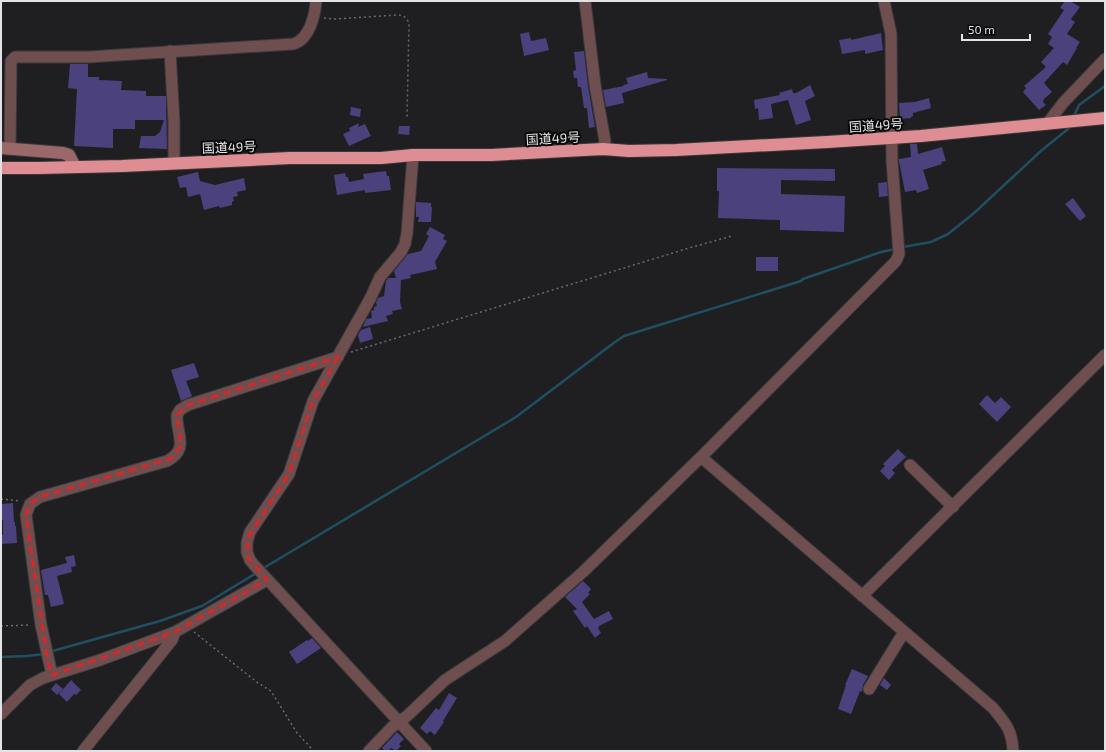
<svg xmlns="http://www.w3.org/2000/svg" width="1106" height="752" font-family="'Exo 2','Noto Sans JP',sans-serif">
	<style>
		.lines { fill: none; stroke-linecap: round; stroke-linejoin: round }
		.stream { stroke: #1f4f60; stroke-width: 2.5 }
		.building { fill: #4a417d }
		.street-casing { stroke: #3a3a3c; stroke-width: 13 }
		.secondary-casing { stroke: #3a3a3c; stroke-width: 14 }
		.highway-casing { stroke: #3a3a3c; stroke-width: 14 }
		.path { stroke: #6b6b6d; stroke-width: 1.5; stroke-dasharray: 2 3; stroke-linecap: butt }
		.street { stroke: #6f4e4f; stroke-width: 11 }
		.secondary { stroke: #9b686a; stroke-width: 12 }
		.highway { stroke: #de8e92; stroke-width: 12 }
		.marked { fill: none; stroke: #d62828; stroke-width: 3; stroke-dasharray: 8 5; stroke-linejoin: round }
		.labels { text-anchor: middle; stroke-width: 4; stroke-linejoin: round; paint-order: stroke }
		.street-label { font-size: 13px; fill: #e3e2e4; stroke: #09090a }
	</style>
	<rect width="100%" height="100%" fill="#1f1f21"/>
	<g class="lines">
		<path class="stream" d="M1073 118 1079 105 1105 86
			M903 247 931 242 948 234 973 214 1042 150 1068 129 1070 126
			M262 569 516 417 615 342 624 336 801 281 803 279 881 252 896 249
			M49 652 160 621 202 606 258 572
			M1 657 27 656 44 654"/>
	</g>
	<path class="building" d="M1065 1H1070L1080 7 1071 19 1075 22 1067 34 1080 42 1076 48H1077L1067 65 1063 62 1044 83 1052 92 1044 99 1043 102 1046 105 1039 110 1023 92 1026 88 1024 86 1046 67 1041 62 1054 48 1048 44 1052 37 1048 34 1064 10 1060 8Z
		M529 32 531 41 546 38 549 50 524 56 520 34Z
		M881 33 883 50 865 54V50L842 54 839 40 851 38V40Z
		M584 51 588 86 595 127 589 128 587 108H584L581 87H578L577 78H574L573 71 576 70 574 52Z
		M70 64H88V77H99V80L122 81 121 90 146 91V96H166L167 149 139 148 141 136H155L160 132 164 120H135V129H113V148L74 146 77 89 68 88Z
		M647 72 648 78 667 79V80L622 93 624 103 606 107 603 90 624 86 623 85 628 84 626 78Z
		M810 85 815 96 805 101 811 120 796 125 788 100 771 104 773 118 759 120 758 108 755 109 754 100 780 95 779 93 792 89 793 93H796Z
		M929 98 931 108 913 113V116L911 117V118L900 119 899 103 915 102Z
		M351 107 361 109 360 117 350 115Z
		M359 123 358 127 365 124 371 136 349 146 343 134 350 131 349 128Z
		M399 126H410L409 135 398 134Z
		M910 144H917L918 154 942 147 946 161 941 162 942 164 923 170 929 189 917 193 916 190 905 192 899 161V159L911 157Z
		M717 168 835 169V181L781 180V194L845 196 844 232 780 230V220L718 218 719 191H717Z
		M386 171 387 176H389L391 190 365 193V190L337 195 334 175 345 173 346 177H348L349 182 364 179 363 174Z
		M198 172 200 181 215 185 244 178 246 190 237 192 238 196 233 197 234 201 232 202V205L220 208 219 206 204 210 200 194 188 197 186 187 180 188 177 177Z
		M887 182 888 196 879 197 878 183Z
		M1073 198 1086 216 1080 221 1065 204Z
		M416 202 431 203V207H432L431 222H418L419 217H416Z
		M430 227 445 235 443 239 447 241 435 262 437 269 410 275 411 278 401 280 400 302 402 309 392 311 393 314 386 316 388 321 363 327 366 319 372 318 371 311 374 310V307L377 306 376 303 378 298 384 296 386 281 388 278H396L394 271 408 254 421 251 429 236 426 234Z
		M756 257H778V271H756Z
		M370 327 373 339 360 343 358 335 361 330Z
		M194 363 199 377 186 381 192 396 181 401 171 370Z
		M987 395 995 403 1001 397 1011 407 997 422 979 404Z
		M898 449 906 457 892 470 895 473 889 480 880 471 885 466 883 464Z
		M13 503 14 522H15V526H16L17 543 1 544V535H3V520H1V504Z
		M74 555 76 566 71 567 72 572 57 576 64 604 51 607 48 595H45L41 570 67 563 65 557Z
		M583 581 591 589 588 593 590 594 582 602 594 619 609 611 613 619 599 626V627L598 628 601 633 595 638 587 626 585 628 573 611 577 609 565 597Z
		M312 638 321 648 297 664 289 652 307 640 308 641Z
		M852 669 868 676 863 685 862 692 860 691 851 714 838 709 846 685H845Z
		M884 678 891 685 887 690 880 685Z
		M71 680 81 690 76 695 74 694 67 702 59 694Z
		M56 683 63 689 57 695 51 689Z
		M449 693 457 698 443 721 444 722 435 735 430 731 427 734 420 728 436 708 439 710Z
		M397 732 404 739 399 744 401 746 396 751 391 748 388 751H385L382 748Z"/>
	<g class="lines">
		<g class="street-casing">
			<path id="street" d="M585 1 595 85 605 141 603 149
				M170 51 174 122V162
				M1047 124 1063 103 1105 59
				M10 149 11 61 15 57H88L293 44C309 40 315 16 316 1
				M413 155 407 233 405 244 401 252 380 277 371 297 313 401 289 474 250 532 247 542V552L250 560 255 566 426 751
				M701 457 993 708C1006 724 1012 730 1013 751
				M910 465 953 507
				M862 596 1105 355
				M52 675 41 625 26 515 30 504 40 497 167 461C190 449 176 434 177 415L180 410 188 405 338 357
				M869 689 904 632
				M1 714 30 685 43 678 100 660 175 632
				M83 751 172 640 175 632 267 580
				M369 751 392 727 407 716 445 680 505 641 583 572 701 457 896 261 899 254 892 161 891 34 884 1"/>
		</g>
		<g class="secondary-casing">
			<path id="secondary" d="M1 148 63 153 69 155 75 167"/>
		</g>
		<g class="highway-casing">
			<path id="highway" d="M1 168H38L122 166 290 158H381L413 155H491L603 149 629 151 676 150 827 142 921 136 1105 118"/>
		</g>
		<path class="path" d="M324 18 335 19 397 15C404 15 408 18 409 25L407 117
			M351 352 689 248 732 236
			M1 499 21 501
			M1 626 31 625
			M194 632 258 683 271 691 297 733 314 751"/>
		<use href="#street" class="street"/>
		<use href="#secondary" class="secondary"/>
		<use href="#highway" class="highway"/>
	</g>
	<path class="marked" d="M338 357 313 401 289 474 248 538V557L267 580 175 632 52 675 48 663 26 515 30 504 40 497 172 458 181 445 177 415 188 405Z"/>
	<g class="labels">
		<g class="street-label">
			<text transform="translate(876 125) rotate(-4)" y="5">国道49号</text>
			<text transform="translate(553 138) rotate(-3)" y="5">国道49号</text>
			<text transform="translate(229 147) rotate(-2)" y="5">国道49号</text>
		</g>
	</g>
	<rect width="1106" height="752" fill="none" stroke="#e3e2e4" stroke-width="4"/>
	<path d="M962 34v6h68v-6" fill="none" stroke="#e3e2e4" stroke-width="2"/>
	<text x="968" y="34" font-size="12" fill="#e3e2e4" stroke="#09090a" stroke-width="3" paint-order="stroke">50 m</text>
</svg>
